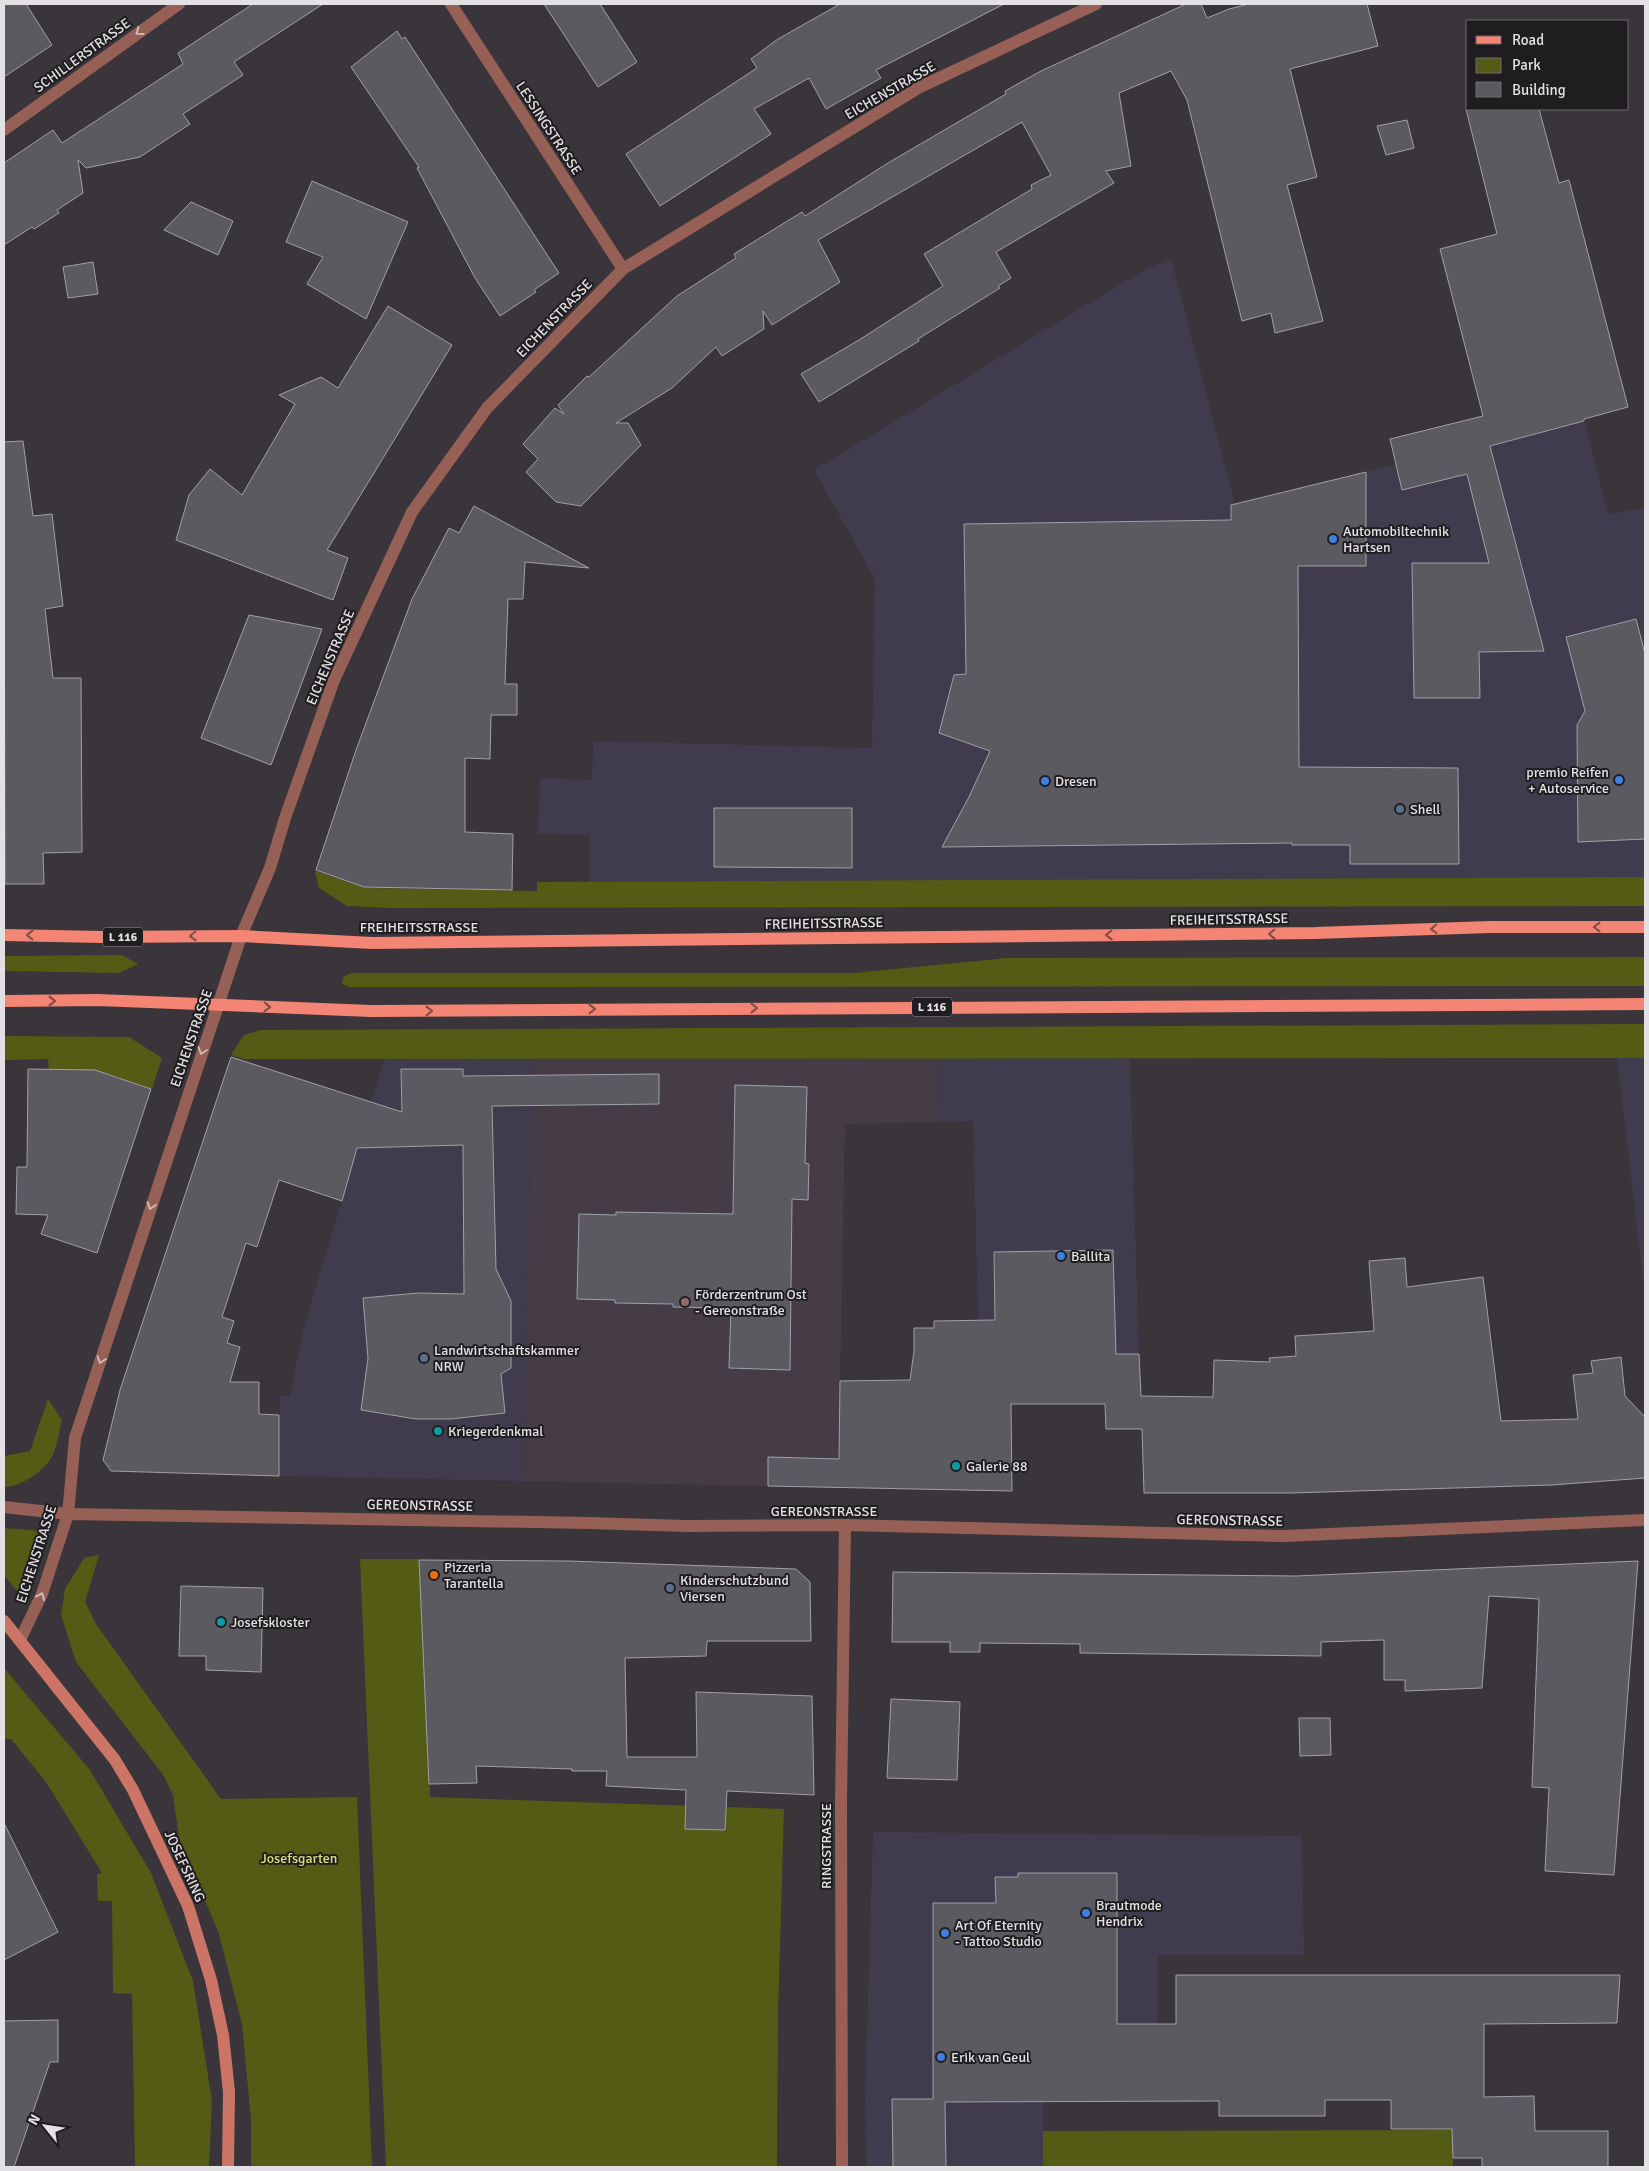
<svg xmlns="http://www.w3.org/2000/svg" width="1649" height="2171" font-family="Signika,sans-serif">
<style>
.commercial{fill:#403b4d}
.built{fill:#453c46}
.green{fill:#545b14}
.building{fill:#5a5a60;stroke:#a0a1a8}
.lines{fill:none;stroke-linecap:round;stroke-linejoin:round}
.minor{stroke:#976056;stroke-width:12}
.secondary{stroke:#cc7567;stroke-width:12}
.primary{stroke:#f48473;stroke-width:12}
.oneway{stroke:#cdbab9}
.oneway2{stroke:#7f4b45}
.shop-dot{fill:#3f7fe0;stroke:#1f1d1f;stroke-width:2}
.service-dot{fill:#5c6f8a;stroke:#1f1d1f;stroke-width:2}
.education-dot{fill:#8d6e63;stroke:#1f1d1f;stroke-width:2}
.culture-dot{fill:#0f9aa8;stroke:#1f1d1f;stroke-width:2}
.food-dot{fill:#e8710a;stroke:#1f1d1f;stroke-width:2}
.labels{text-anchor:middle;stroke-width:4;stroke-linejoin:round;paint-order:stroke}
.shield{fill:#1f1d1f;stroke:#a9a6a9;stroke-width:1}
.shield-label{font-size:12px;font-weight:bold;fill:#e4e1e4}
.street-label{font-size:14px;fill:#e4e1e4;stroke:#1f1d1f}
.poi-label{font-size:14px;fill:#e4e1e4;stroke:#1f1d1f;text-anchor:start}
.park-label{font-size:14px;fill:#d5e477;stroke:#1f1d1f}
</style>
<rect width="100%" height="100%" fill="#39353a"/>
<path class="commercial" d="M1171,258L1235,504L1489,442L1491,446L1585,422L1608,514L1645,508V877L589,882L590,835L538,834L540,778L592,780L593,741L872,748L875,579L814,470L1139,273Z
M1617,1058H1645V1297Z
M384,1059H532L524,1481L279,1476L280,1396H290L303,1330Z
M939,1059H1130L1139,1354L979,1352L973,1121L940,1122Z
M873,1832L1302,1836L1304,1955H1158V2030H1162V2101L1043,2102V2167H867L865,2099Z"/>
<path class="built" d="M532,1059H939L940,1122L845,1124L838,1488L524,1481Z"/>
<path class="green" d="M315,871L367,888L537,891V882L1645,877V906L392,908L347,906L319,888Z
M122,955L138,964L119,973L4,971V956Z
M1645,957V986L349,987L342,984L343,977L351,973H854L1007,958Z
M1645,1024V1058L244,1059L231,1055L244,1035L261,1030Z
M4,1036L129,1037L162,1058L152,1089L96,1070H49L48,1059L4,1060Z
M48,1399L62,1420C59,1431 58,1442 54,1452C48,1469 22,1487 4,1487V1456L30,1451Z
M4,1528L43,1531L45,1539L34,1553L21,1591H17L4,1575Z
M99,1555L85,1602L96,1624L221,1799L357,1797L372,2167H251V2119L242,2024L219,1934L179,1838L173,1795L164,1776L76,1662L61,1615L65,1589L84,1558Z
M360,1559H419L430,1797L784,1809L778,2014L777,2167H386Z
M4,1668L90,1770L151,1873L193,1981L212,2101L209,2167H135L132,1994L113,1993L112,1901H98L97,1874L102,1873L46,1782L11,1739H4Z
M1453,2130V2167H1043V2131Z"/>
<path class="building" d="M4,4H26L52,45L4,77Z
M253,4H323L234,62L243,75L183,114L190,124L140,157L86,168L78,160L83,193L57,210L59,213L34,229L32,227L4,245V163L53,130L62,143L183,64L178,53Z
M544,4H600L637,62L598,87Z
M840,4H1004L876,70L881,78L826,109L809,78L754,109L771,134L660,206L626,154L757,68L751,59L778,39Z
M1186,4H1201L1207,18L1229,9L1249,4H1367L1378,46L1290,69L1317,177L1287,185L1323,321L1275,333L1271,313L1242,321L1187,100L1171,71L1119,93L1131,166L1106,171L1114,183L996,252L1011,278L998,286L1000,288L918,339L919,341L819,402L801,374L859,340L943,286L924,254L1032,189L1031,185L1051,175L1022,122L818,240L840,282L772,325L763,311L764,329L722,356L716,347L672,388L616,423H628L641,445L581,506L556,502L526,472L538,459L523,444L555,408L564,414L558,405L587,376L589,377L677,296L736,258L734,254L802,212L805,216L888,163L1006,94L1005,91L1041,71Z
M397,31L402,39L405,37L559,273L534,290L536,292L500,316L475,278L417,168L419,167L351,67Z
M1466,109H1539L1559,183L1569,180L1628,407L1584,419V421L1490,446L1544,651L1479,652L1480,698H1414L1412,563H1489L1467,474L1402,490L1390,439L1483,416L1440,249L1497,234Z
M1407,120L1414,148L1386,155L1377,126Z
M312,181L408,222L366,319L307,284L323,257L286,242Z
M191,202L233,221L218,255L164,230Z
M93,262L98,294L68,298L63,267Z
M388,306L452,345L327,550L348,558L333,600L176,540L189,495L210,469L242,495L295,404L279,395L321,377L338,388Z
M23,441L33,516L52,514L63,606L45,609L53,678H81L82,852L43,853L44,884H5L4,442Z
M1366,472V566H1298L1299,767L1458,768L1459,864H1350V845H1292V843L942,847L969,797L990,751L939,733L954,675L966,674L964,524L1231,520V505Z
M474,506L589,568L525,562L523,599H508L505,684H517V715H491L490,759L465,758V832L513,834L512,890L364,887L316,870L356,750L412,599L449,528L459,533Z
M249,615L322,629L271,765L201,738Z
M1636,619L1645,654V839L1578,842L1577,725L1585,711L1566,637Z
M714,808H852V868L714,867Z
M231,1057L402,1112L401,1069H463V1076L659,1074V1104L492,1106L496,1269L511,1301V1368L501,1374L505,1413L450,1419H416L361,1410L368,1358L363,1298L418,1293L464,1294L463,1145L357,1148L342,1201L279,1180L257,1247L246,1243L222,1317L234,1321L227,1343L240,1347L230,1382H259V1414L279,1415V1476L111,1471L103,1460L120,1390Z
M28,1069L95,1070L151,1089L97,1253L41,1234L48,1215L16,1214L17,1167H27Z
M735,1085L807,1087L805,1163L809,1164L808,1200L792,1199L790,1370L729,1368L731,1308L673,1307V1304L615,1303V1300L577,1299L579,1214L616,1215V1212L733,1214Z
M1113,1250L1116,1354H1139L1141,1396L1213,1397L1214,1360L1270,1362L1269,1358L1296,1356L1295,1336L1374,1331L1369,1261L1405,1258L1407,1287L1483,1277L1501,1421L1578,1419L1573,1375L1593,1373L1591,1361L1621,1357L1625,1396L1645,1417V1478L1552,1485L1291,1493H1144L1142,1429H1106L1105,1404H1011L1012,1491L768,1486V1457L839,1459L840,1381L910,1380L914,1351V1328H934V1321L995,1320L994,1252Z
M419,1560L569,1561L796,1569L810,1582L811,1641H707L706,1656L625,1658L627,1757H697L696,1692L812,1696L814,1795L727,1791L725,1830L685,1829L686,1790L606,1786L607,1771H572V1769L476,1766L477,1783L429,1784Z
M1638,1561L1614,1875L1545,1871L1549,1788L1532,1787L1539,1599L1489,1596L1482,1688L1405,1691V1680H1384V1640L1321,1642V1656L1080,1653V1644L980,1643V1652H950V1642H892L893,1572L1296,1576Z
M181,1586L263,1588L261,1672L206,1670V1656H179Z
M891,1699L960,1702L957,1780L887,1778Z
M1299,1718H1330L1331,1755L1300,1756Z
M4,1823L58,1932L4,1960Z
M1018,1873H1117V2024H1176V1975H1620L1617,2023L1484,2024V2097L1534,2096L1535,2131H1608V2167H1482V2158H1453L1452,2129H1391V2100H1325V2116H1219V2101L945,2102L946,2167H893L892,2099H933V1903H996L995,1877H1018Z
M58,2020V2062H50L14,2167H4V2021Z"/>
<g class="lines">
<path class="minor" d="M451,4L623,269
M4,130L179,4
M4,1507L68,1514L589,1523L686,1526L845,1525L1284,1536L1645,1520
M20,1640L42,1594L68,1514L75,1438L241,936L270,868L285,818L334,680L412,512L487,408L623,269L920,87L1096,4
M842,2167L841,1802L845,1525"/>
<path class="secondary" d="M4,1621L115,1760L133,1790L188,1906L211,1980L223,2035L229,2092L228,2167"/>
<path class="primary" d="M4,935L101,937L241,936L372,943L1315,933L1490,927H1645
M4,1001L98,1000L371,1011L1645,1004"/>
</g>
<defs><path id="oneway-chevron" d="M-2-3.5L2.5 0L-2 3.5" fill="none" stroke-width="1.6" stroke-linecap="round" stroke-linejoin="round" transform="scale(1.25)"/></defs>
<g class="oneway">
<use href="#oneway-chevron" transform="translate(139 32) rotate(144)"/>
<use href="#oneway-chevron" transform="translate(202 1051) rotate(108)"/>
<use href="#oneway-chevron" transform="translate(151 1206) rotate(108)"/>
<use href="#oneway-chevron" transform="translate(101 1360) rotate(108)"/>
<use href="#oneway-chevron" transform="translate(41 1596) rotate(-67)"/>
</g>
<g class="oneway2">
<use href="#oneway-chevron" transform="translate(1597 927) rotate(-180)"/>
<use href="#oneway-chevron" transform="translate(1434 929) rotate(178)"/>
<use href="#oneway-chevron" transform="translate(1272 934) rotate(179)"/>
<use href="#oneway-chevron" transform="translate(30 935) rotate(-179)"/>
<use href="#oneway-chevron" transform="translate(1109 935) rotate(179)"/>
<use href="#oneway-chevron" transform="translate(193 936) rotate(179)"/>
<use href="#oneway-chevron" transform="translate(52 1001)"/>
<use href="#oneway-chevron" transform="translate(267 1007) rotate(2)"/>
<use href="#oneway-chevron" transform="translate(754 1008)"/>
<use href="#oneway-chevron" transform="translate(592 1009)"/>
<use href="#oneway-chevron" transform="translate(429 1011)"/>
</g>
<g class="shop-dot">
<circle cx="1333" cy="539" r="5"/>
<circle cx="1619" cy="780" r="5"/>
<circle cx="1045" cy="781" r="5"/>
<circle cx="1061" cy="1256" r="5"/>
<circle cx="1086" cy="1913" r="5"/>
<circle cx="945" cy="1933" r="5"/>
<circle cx="941" cy="2057" r="5"/>
</g>
<g class="service-dot">
<circle cx="1400" cy="809" r="5"/>
<circle cx="424" cy="1358" r="5"/>
<circle cx="670" cy="1588" r="5"/>
</g>
<circle class="education-dot" cx="685" cy="1302" r="5"/>
<g class="culture-dot">
<circle cx="438" cy="1431" r="5"/>
<circle cx="956" cy="1466" r="5"/>
<circle cx="221" cy="1622" r="5"/>
</g>
<circle class="food-dot" cx="434" cy="1575" r="5"/>
<g class="labels">
<g class="shield">
<rect x="103" y="927.5" width="40" height="19" rx="4"/>
<rect x="912" y="997.5" width="40" height="19" rx="4"/>
</g>
<g class="shield-label">
<text x="123" y="941">L 116</text>
<text x="932" y="1011">L 116</text>
</g>
<g class="street-label">
<text transform="translate(82 55) rotate(-36)" y="5">SCHILLERSTRASSE</text>
<text transform="translate(890 90) rotate(-30)" y="5">EICHENSTRASSE</text>
<text transform="translate(549 128) rotate(57)" y="5">LESSINGSTRASSE</text>
<text transform="translate(554 318) rotate(-46)" y="5">EICHENSTRASSE</text>
<text transform="translate(330 657) rotate(-67)" y="5">EICHENSTRASSE</text>
<text transform="translate(1229 919) rotate(-1)" y="5">FREIHEITSSTRASSE</text>
<text transform="translate(824 923) rotate(-1)" y="5">FREIHEITSSTRASSE</text>
<text x="419" y="932">FREIHEITSSTRASSE</text>
<text transform="translate(191 1038) rotate(-71)" y="5">EICHENSTRASSE</text>
<text transform="translate(420 1505) rotate(1)" y="5">GEREONSTRASSE</text>
<text x="824" y="1516">GEREONSTRASSE</text>
<text transform="translate(1230 1520) rotate(1)" y="5">GEREONSTRASSE</text>
<text transform="translate(36 1554) rotate(-72)" y="5">EICHENSTRASSE</text>
<text transform="translate(826 1846) rotate(-90)" y="5">RINGSTRASSE</text>
<text transform="translate(185 1866) rotate(65)" y="5">JOSEFSRING</text>
</g>
<g class="poi-label">
<text x="1343" y="536">Automobiltechnik<tspan x="1343" dy="16">Hartsen</tspan></text>
<text x="1609" y="777" text-anchor="end">premio Reifen<tspan x="1609" dy="16">+ Autoservice</tspan></text>
<text x="1055" y="786">Dresen</text>
<text x="1410" y="814">Shell</text>
<text x="1071" y="1261">Ballita</text>
<text x="695" y="1299">Förderzentrum Ost<tspan x="695" dy="16">- Gereonstraße</tspan></text>
<text x="434" y="1355">Landwirtschaftskammer<tspan x="434" dy="16">NRW</tspan></text>
<text x="448" y="1436">Kriegerdenkmal</text>
<text x="966" y="1471">Galerie 88</text>
<text x="444" y="1572">Pizzeria<tspan x="444" dy="16">Tarantella</tspan></text>
<text x="680" y="1585">Kinderschutzbund<tspan x="680" dy="16">Viersen</tspan></text>
<text x="231" y="1627">Josefskloster</text>
<text x="1096" y="1910">Brautmode<tspan x="1096" dy="16">Hendrix</tspan></text>
<text x="955" y="1930">Art Of Eternity<tspan x="955" dy="16">- Tattoo Studio</tspan></text>
<text x="951" y="2062">Erik van Geul</text>
</g>
<g class="park-label">
<text x="299" y="1863">Josefsgarten</text>
</g>
</g>
<rect width="1649" height="2171" fill="none" stroke="#e4e1e4" stroke-width="10"/>
<rect x="1466" y="20" width="162" height="90" fill="#1f1d1f" stroke="#6e6b6e"/>
<rect x="1476" y="36" width="25" height="8" fill="#f48473" stroke="#6e6b6e"/>
<text x="1512" y="45" font-size="15" fill="#e4e1e4">Road</text>
<rect x="1476" y="58" width="25" height="15" fill="#545b14" stroke="#6e6b6e"/>
<text x="1512" y="70" font-size="15" fill="#e4e1e4">Park</text>
<rect x="1476" y="82" width="25" height="15" fill="#5a5a60" stroke="#6e6b6e"/>
<text x="1512" y="95" font-size="15" fill="#e4e1e4">Building</text>
<g transform="translate(45 2126) rotate(300)" stroke="#1f1d1f" stroke-width="4" paint-order="stroke">
<path d="M0-4L9 19L0 12L-9 19Z" fill="#e4e1e4"/>
<text y="-8" font-size="14" font-weight="bold" text-anchor="middle" fill="#e4e1e4">N</text>
</g>
</svg>
